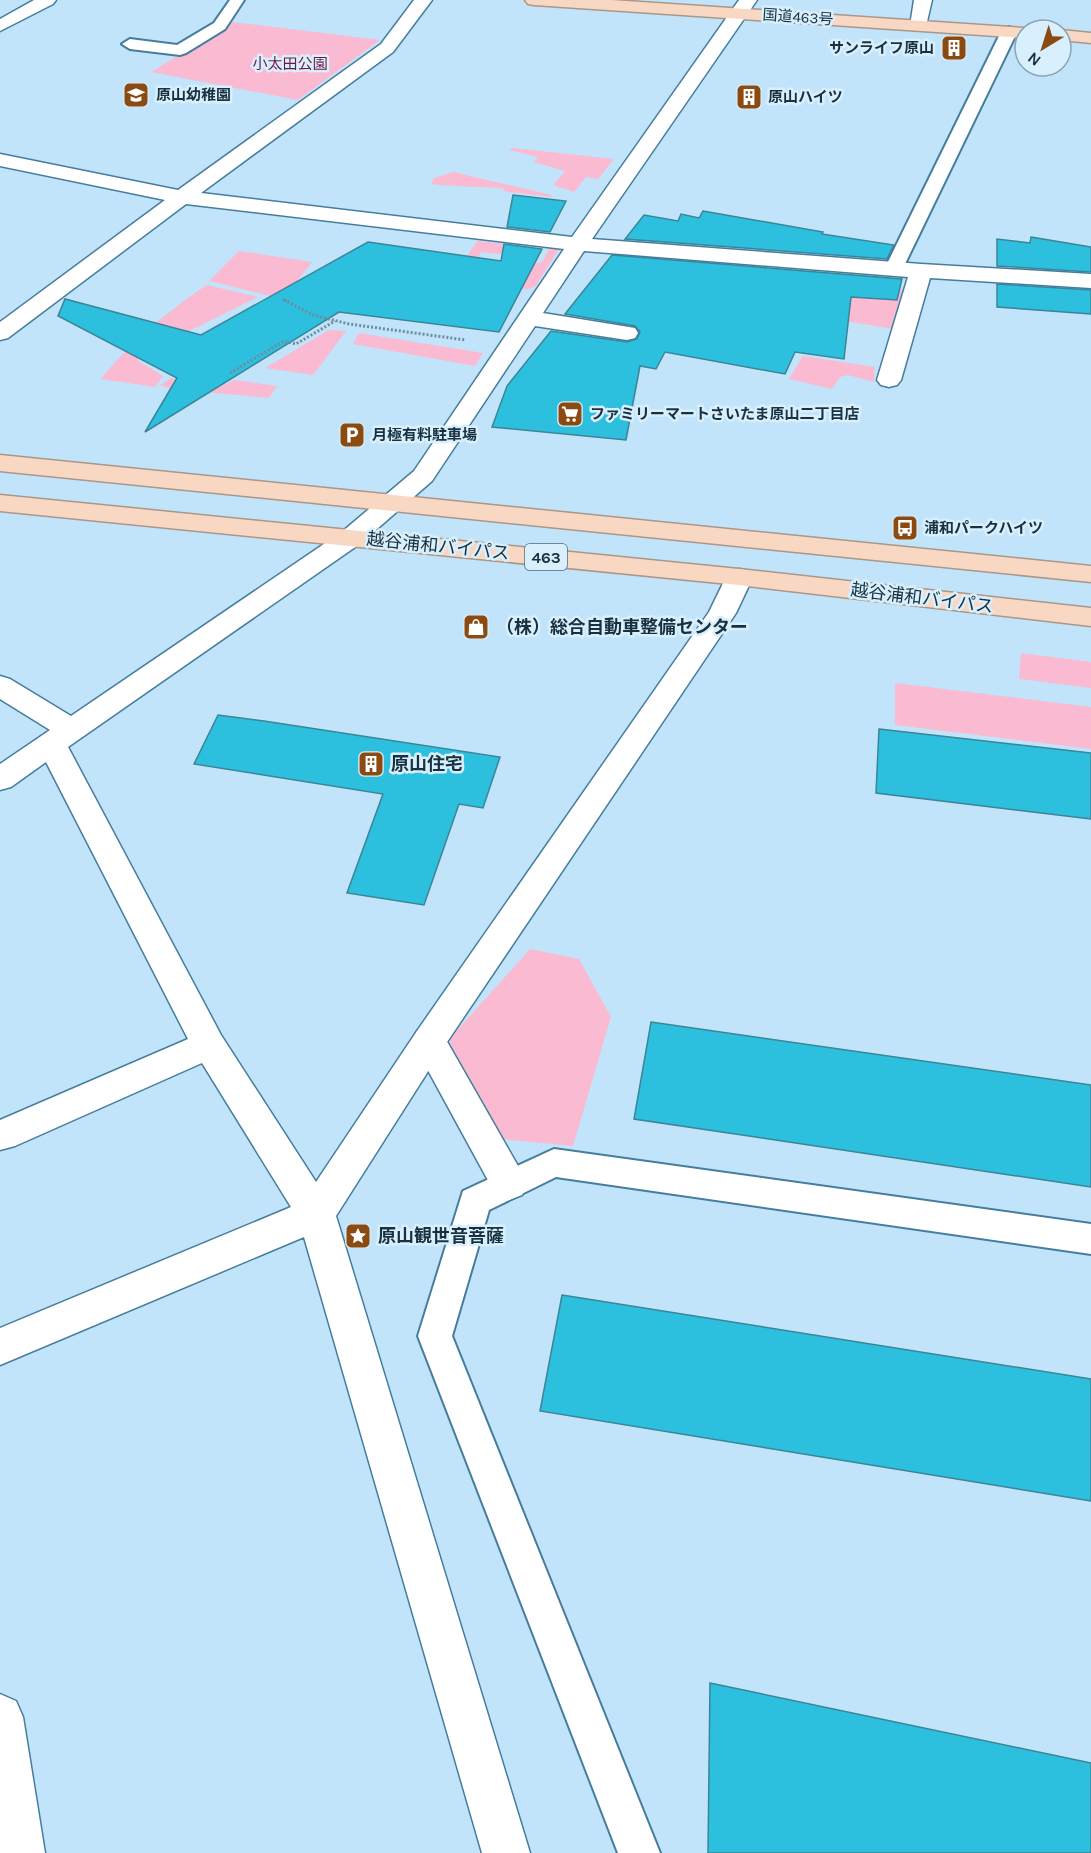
<svg xmlns="http://www.w3.org/2000/svg" width="1091" height="1853" font-family="Karla,'Noto Sans JP',sans-serif">
<style>
.green{fill:#fabad1}
.building{fill:#2dbfde;stroke:#3a8597;stroke-width:1.5}
.lines{fill:none;stroke-linecap:round;stroke-linejoin:round}
.service-casing{stroke:#457d9e;stroke-width:4}
.pedestrian-casing{stroke:#457d9e;stroke-width:3}
.minor-casing{stroke:#457d9e;stroke-width:3}
.trunk-casing{stroke:#a9978a;stroke-width:3}
.path-far1{stroke:#708d9f;stroke-width:2;stroke-dasharray:1.5 1.5;stroke-linecap:butt}
.path{stroke:#708d9f;stroke-width:3;stroke-dasharray:2 2;stroke-linecap:butt}
.service{fill:#fff;fill-rule:evenodd}
.pedestrian{fill:#fff;fill-rule:evenodd}
.minor{fill:#fff;fill-rule:evenodd}
.trunk{fill:#f8d8c2;fill-rule:evenodd}
.labels{text-anchor:middle;stroke-width:5;stroke-linejoin:round;paint-order:stroke}
.far-street-label{font-size:15px;fill:#19313f;stroke:#d8effe}
.far-poi-label{font-size:15px;font-weight:bold;fill:#19313f;stroke:#d8effe;text-anchor:start}
.far-park-label{font-size:15px;fill:#6c1940;stroke:#d8effe}
.shield{fill:#d8effe;stroke:#526a78;stroke-width:1.5}
.shield-label{font-size:16px;font-weight:bold;fill:#19313f}
.street-label{font-size:18px;fill:#19313f;stroke:#d8effe}
.poi-label{font-size:18px;font-weight:bold;fill:#19313f;stroke:#d8effe;text-anchor:start}
</style>
<rect width="100%" height="100%" fill="#c2e4fa"/>
<path class="green" d="M233,22L380,40L298,100L151,72Z
M513,148L614,159L598,179L586,177L574,192L553,185L565,171L534,162L538,157L509,150Z
M453,172L552,195L551,197L503,191L504,189L500,188C476,186 454,187 431,184L434,178Z
M477,241L533,247L526,257L481,252L468,275L455,274Z
M549,249H559L535,287L527,289L451,281H524L535,264L542,262Z
M239,251L312,262L283,299L209,281Z
M848,284L903,290L894,319V329L837,320Z
M207,285L258,297L189,331L137,360L163,376L155,387L101,379C128,344 170,309 207,285Z
M329,330L346,331L313,375L265,368Z
M359,333L483,353L475,366L353,344Z
M803,356L875,367L874,382L848,375L840,377L832,389L789,379Z
M171,378L197,388L208,383L217,388L235,380L277,386L269,398L172,389L160,385Z
M1021,653L1091,662V688L1019,679Z
M895,683L1091,707V749L895,725Z
M530,949L579,959L611,1017L573,1146L501,1139L449,1053L451,1037Z"/>
<path class="building" d="M513,195L566,201L550,232L507,227Z
M703,211L823,232L822,234L894,245L887,259L625,239L644,215L678,221L681,214L699,218Z
M1031,237L1091,247V272L997,266V239L1030,243Z
M368,242L501,261L504,244L542,249L499,332L339,312L145,432L177,378L58,316L65,299L201,335Z
M612,255L902,279L897,300L851,297L844,359L795,352L785,374L665,352L656,369L640,366L626,440L492,427L507,386L551,331L627,342L637,339L640,332L635,326L565,314Z
M997,284L1091,290V314L997,307Z
M218,715L264,721L500,757L483,808L459,804L424,905L347,893L383,794L194,764Z
M879,729L1091,753V819L876,793Z
M651,1022L1091,1085V1187L634,1119Z
M562,1295L1091,1379V1501L540,1411Z
M710,1683L1091,1763V1853H708Z"/>
<g class="lines">
<g class="service-casing">
<path id="service" d="M230,0H244L225,29L186,53L180,55L130,49L122,44L130,39L177,45L214,23Z
M1009,27L1017,32L903,268L901,272H887L885,268L1001,32Z
M554,1149L1091,1224V1254L556,1177L489,1210L452,1336L660,1853H618L418,1336L463,1191Z"/>
</g>
<g class="pedestrian-casing">
<path id="pedestrian" d="M429,1027L441,1031L522,1173L528,1184L522,1195L509,1200L496,1195L412,1041L417,1031Z"/>
</g>
<g class="minor-casing">
<path id="minor" d="M34,0H56L53,4L0,31V19Z
M414,0H432L393,52L201,193L572,237L739,0H757L592,239L921,264L1091,274V288L930,278L901,380L897,385L889,387L881,385L877,380L908,277L584,251L543,313L635,328L638,333L635,338L627,340L535,326L432,481L361,543L68,747L221,1035L316,1182L417,1031L709,612L729,571L739,569L749,571L753,577L736,613L441,1051L336,1216L530,1853H482L304,1237L0,1365V1328L291,1207L202,1063L15,1146L0,1150V1120L188,1039L46,762L11,787L0,790V764L50,730L0,699V676L10,679L71,716L343,531L414,471L564,249L186,204L8,338L0,340V322L165,200L0,166V154L178,190L381,44Z
M914,0H932L925,30H913L910,26Z
M0,1694L16,1701L23,1717L45,1853H0Z"/>
</g>
<g class="trunk-casing">
<path id="trunk" d="M525,0H611L1025,28L1032,30H1025V38L534,5L528,4Z
M1060,30H1061L1091,33V43L1061,40Z
M0,455L1091,566V582L0,471Z
M0,495L739,569L1091,608V626L739,585L0,511Z"/>
</g>
<path class="path-far1" d="M283,299L287,301"/>
<path class="path" d="M284,300L313,315L349,324L466,340
M230,373L284,341L296,344L335,321"/>
<use href="#service" class="service"/>
<use href="#pedestrian" class="pedestrian"/>
<use href="#minor" class="minor"/>
<use href="#trunk" class="trunk"/>
</g>
<defs>
<g id="building-square" transform="scale(1.35)"><rect x="-9" y="-9" width="18" height="18" rx="4" fill="#8a4a12" stroke="#d8effe"/><path d="M-4-6H4V6H1V3H-1V6H-4ZM-2.5-4.3h1.7v1.8h-1.7ZM.8-4.3h1.7v1.8H.8ZM-2.5-1h1.7V.8h-1.7ZM.8-1h1.7V.8H.8Z" fill="#fff"/></g>
<g id="school-square" transform="scale(1.35)"><rect x="-9" y="-9" width="18" height="18" rx="4" fill="#8a4a12" stroke="#d8effe"/><path d="M0-5L7-2L0 1L-7-2ZM-4 1L0 2.5L4 1V4Q0 6-4 4Z" fill="#fff"/></g>
<g id="supermarket-square" transform="scale(1.35)"><rect x="-9" y="-9" width="18" height="18" rx="4" fill="#8a4a12" stroke="#d8effe"/><path d="M-6-5.5h2.5l.6 2H6L4.5 2H-2.5L-4.4-4H-6ZM-1.5 3.2a1.3 1.3 0 1 0 .1 0ZM3 3.2a1.3 1.3 0 1 0 .1 0Z" fill="#fff"/></g>
<g id="parking-square" transform="scale(1.35)"><rect x="-9" y="-9" width="18" height="18" rx="4" fill="#8a4a12" stroke="#d8effe"/><path d="M-3.5-5.5H1a3.5 3.5 0 0 1 0 7H-1V5.5H-3.5ZM-1-3.4V-.6H.8a1.4 1.4 0 0 0 0-2.8Z" fill="#fff"/></g>
<g id="bus-square" transform="scale(1.35)"><rect x="-9" y="-9" width="18" height="18" rx="4" fill="#8a4a12" stroke="#d8effe"/><path d="M-5-6H5V4H4V6H2V4H-2V6H-4V4H-5ZM-3.5-4V0h7V-4ZM-3.5 1.2v1.5H-2V1.2ZM2 1.2v1.5H3.5V1.2Z" fill="#fff"/></g>
<g id="shop-square" transform="scale(1.35)"><rect x="-9" y="-9" width="18" height="18" rx="4" fill="#8a4a12" stroke="#d8effe"/><path d="M-5-2.5h2.3a2.7 3.5 0 0 1 5.4 0H5L5.5 6h-11ZM-1.5-2.5h3a1.5 2.3 0 0 0-3 0Z" fill="#fff"/></g>
<g id="sight-square" transform="scale(1.35)"><rect x="-9" y="-9" width="18" height="18" rx="4" fill="#8a4a12" stroke="#d8effe"/><path d="M0-6L1.8-2.2L6-1.7L2.9 1.2L3.7 5.4L0 3.3L-3.7 5.4L-2.9 1.2L-6-1.7L-1.8-2.2Z" fill="#fff"/></g>
</defs>
<g fill-rule="evenodd">
<use href="#building-square" x="954" y="48"/>
<use href="#school-square" x="136" y="95"/>
<use href="#building-square" x="749" y="97"/>
<use href="#supermarket-square" x="570" y="414"/>
<use href="#parking-square" x="352" y="435"/>
<use href="#bus-square" x="905" y="528"/>
<use href="#shop-square" x="476" y="627"/>
<use href="#building-square" x="371" y="764"/>
<use href="#sight-square" x="358" y="1236"/>
</g>
<g class="labels">
<g class="far-street-label">
<text transform="translate(798 17) rotate(4)" y="5">国道463号</text>
</g>
<g class="far-poi-label">
<text x="934" y="53" text-anchor="end">サンライフ原山</text>
<text x="156" y="100">原山幼稚園</text>
<text x="768" y="102">原山ハイツ</text>
<text x="590" y="419">ファミリーマートさいたま原山二丁目店</text>
<text x="372" y="440">月極有料駐車場</text>
<text x="924" y="533">浦和パークハイツ</text>
</g>
<g class="far-park-label">
<text x="290" y="69">小太田公園</text>
</g>
<rect class="shield" x="525" y="544" width="42" height="26" rx="4.5"/>
<g class="shield-label">
<text x="546" y="563">463</text>
</g>
<g class="street-label">
<text transform="translate(438 546) rotate(6)" y="6">越谷浦和バイパス</text>
<text transform="translate(922 598) rotate(7)" y="6">越谷浦和バイパス</text>
</g>
<g class="poi-label">
<text x="496" y="633">（株）総合自動車整備センター</text>
<text x="391" y="770">原山住宅</text>
<text x="378" y="1242">原山観世音菩薩</text>
</g>
</g>
<g transform="translate(1043 48) rotate(218)"><circle r="28" fill="#d8effe" stroke="#8ca3b2" stroke-width="1.5"/>
<path d="M0-4.5L10 22L0 15L-10 22Z" fill="#8a4a12"/>
<text y="-9" font-size="16" font-weight="bold" text-anchor="middle" fill="#19313f">N</text>
</g>
</svg>
